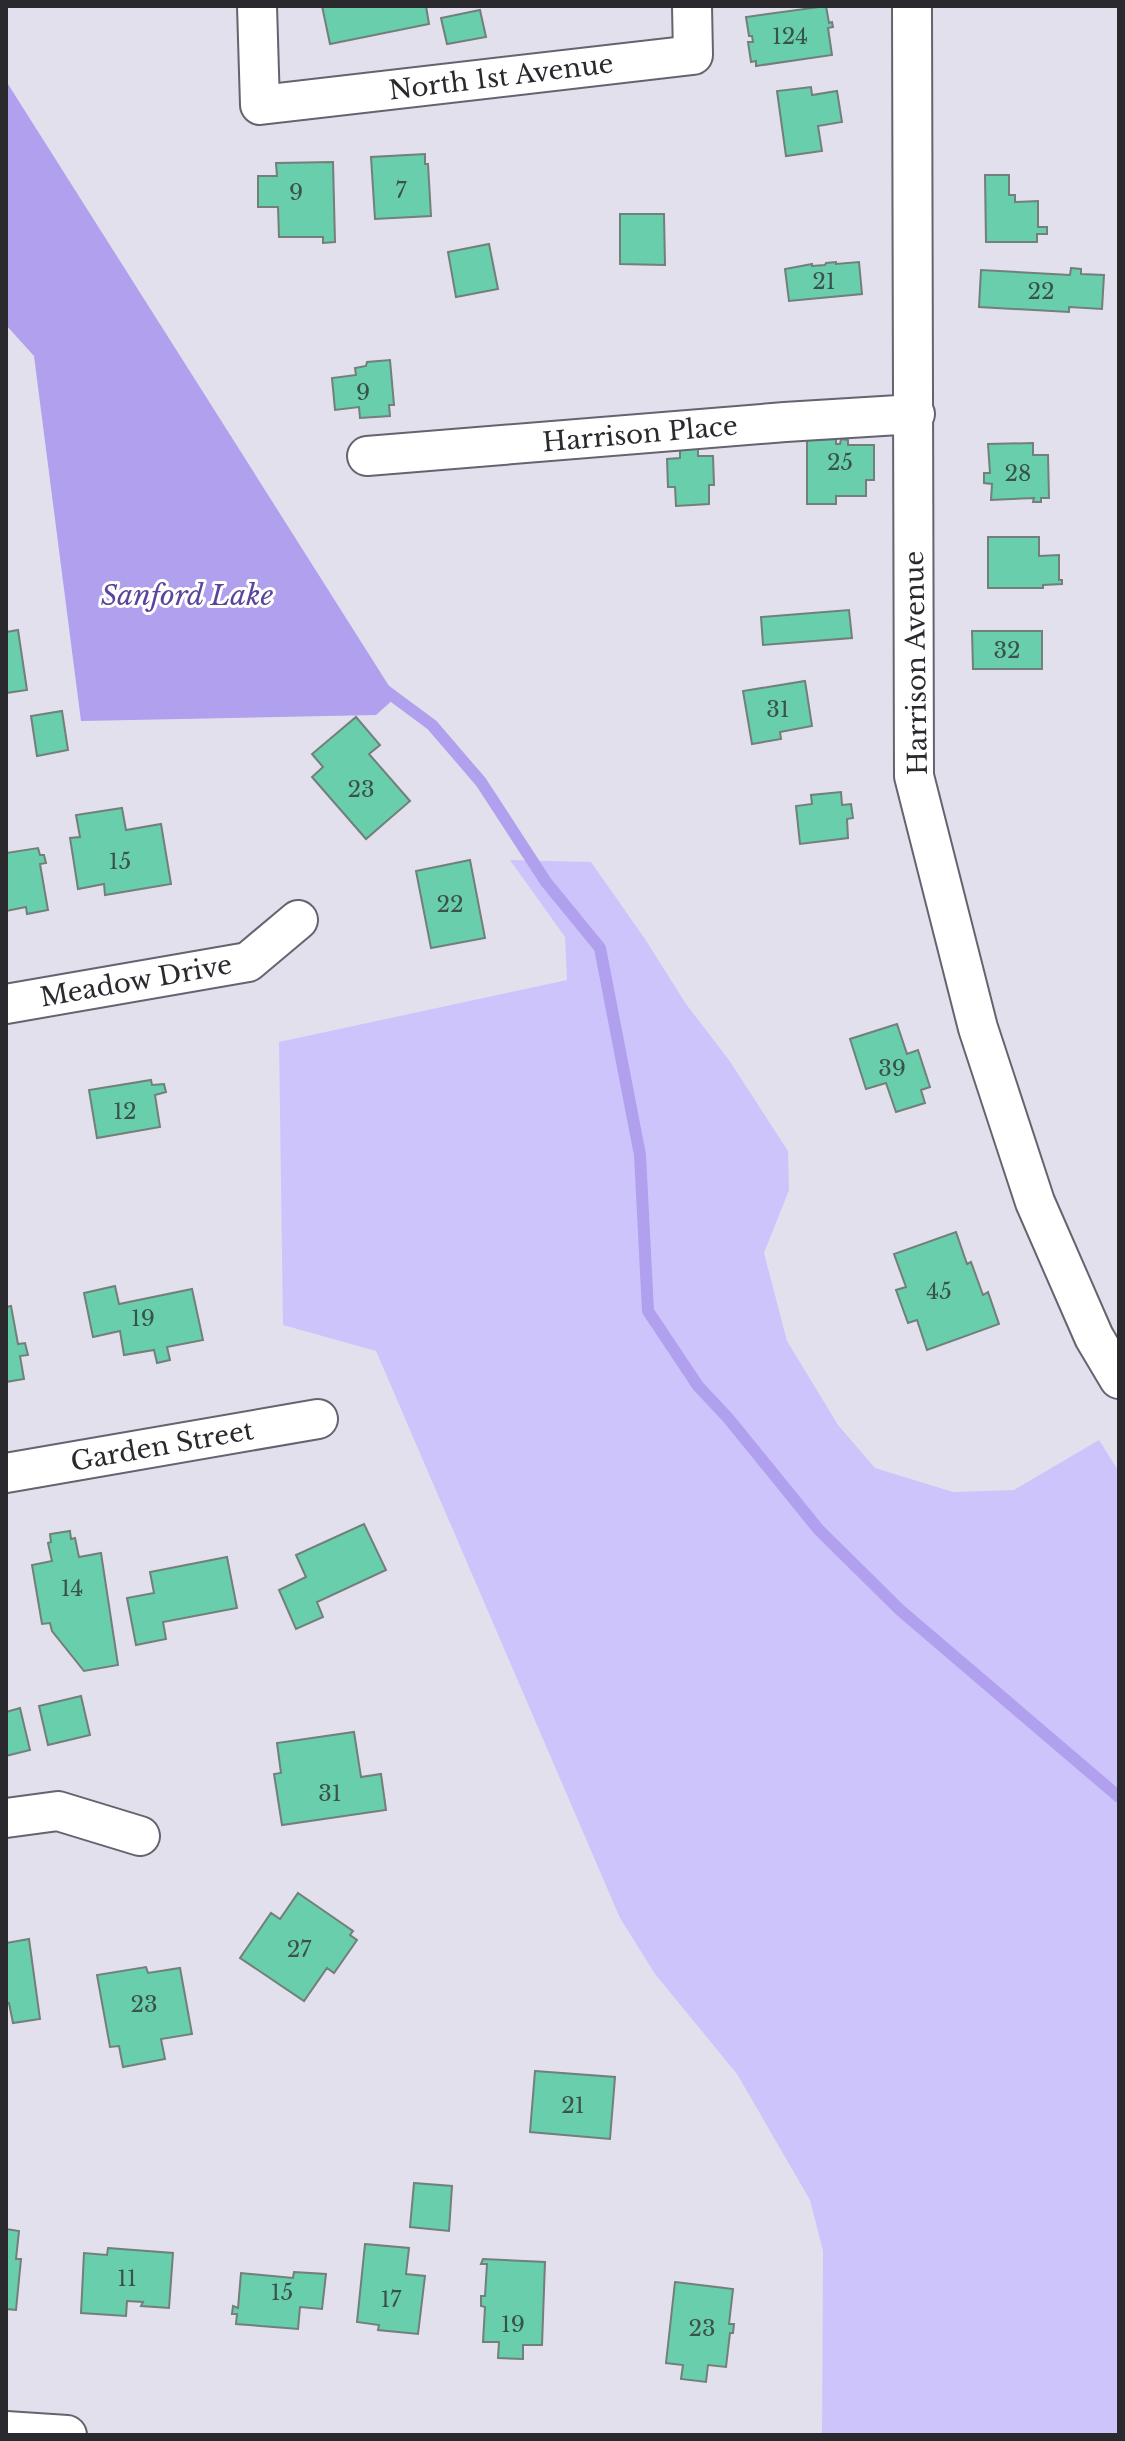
<svg xmlns="http://www.w3.org/2000/svg" width="1125" height="2441" font-family="'Libre Baskerville',serif">
<style>
.green{fill:#cec4fc}
.water{fill:#b0a0ed}
.lines{fill:none;stroke-linecap:round;stroke-linejoin:round}
.stream{stroke:#b0a0ed;stroke-width:12}
.building{fill:#68ceab;stroke:#727f7a;stroke-width:2}
.minor-casing{stroke:#65636e;stroke-width:42}
.minor{stroke:#fff;stroke-width:38}
.labels{text-anchor:middle;stroke-width:6;stroke-linejoin:round;paint-order:stroke}
.number-label{font-size:22px;fill:#3a524d}
.street-label{font-size:26px;fill:#2a292e;stroke:#fff}
.water-label{font-size:28px;font-style:italic;fill:#5c439c;stroke:#fff}
</style>
<rect width="100%" height="100%" fill="#e2e0ed"/>
<path class="green" d="M510,860L591,862L645,939L686,1004L729,1060L788,1151L789,1190L764,1253L787,1341L838,1425L875,1468L953,1492L1014,1490L1099,1440L1119,1472V2435H822L823,2251L810,2200L737,2074L655,1974L620,1918L376,1351L283,1325L279,1042L567,980L565,937Z"/>
<path class="water" d="M6,81L396,697L376,715L81,721L34,356L6,325Z"/>
<g class="lines">
<path class="stream" d="M382,688L432,725L481,782L546,882L600,948L640,1155L648,1311L698,1386L728,1418L819,1530L900,1610L1119,1797"/>
</g>
<path class="building" d="M322,6H426L429,24L330,44Z
M826,6L829,23L832,22L833,27L828,28L832,55L756,66V61L751,62L748,42H753L752,36H749L746,17Z
M480,10L486,37L447,44L441,18Z
M811,87L812,95L837,91L842,122L818,126L822,151L786,156L777,91Z
M425,154V164H428L431,216L375,219L371,157Z
M333,162L335,242L323,243V237H279L278,207H258V176H277L276,163Z
M985,175H1009V195H1015V202L1038,201V227H1047V234H1037V242H986Z
M620,214H664L665,265L620,264Z
M489,244L498,289L456,297L448,252Z
M836,262V264L859,262L862,294L789,301L785,269L812,264V266L825,265L826,263Z
M1071,268L1081,269V274L1104,275L1102,309L1069,307V312L979,307L981,270L1070,275Z
M390,360L394,405H389L390,416L360,418L359,407L335,410L332,378L356,375L355,368L366,366L367,362Z
M836,439V444H840L841,439L848,440V445H874V480H866V496H836V504H807V440Z
M1033,443V455H1048L1049,498H1041V502H1033L1034,498L991,500L992,484L984,483V473H990L988,444Z
M680,448H698V456H713L714,485H709V504L676,506L675,487H668L667,459L680,458Z
M988,537H1039V556L1059,555V580H1062V584L1043,585V588H988Z
M849,610L852,638L763,645L761,617Z
M18,630L27,690L6,693V632Z
M972,631H1042V669H973Z
M805,681L812,726L780,732L781,739L752,744L743,691Z
M62,711L68,750L37,756L31,716Z
M356,717L380,745L369,754L410,801L366,839L312,777L323,767L312,754Z
M841,792L842,805L851,804L853,818L847,819L848,838L800,844L796,806L812,804L811,795Z
M122,808L126,830L161,824L171,884L105,895L104,884L78,889L70,838L80,837L76,815Z
M38,848L40,855H44L46,863L40,864L48,910L27,914L26,907L6,911V853Z
M470,860L485,938L431,948L416,871Z
M897,1024L907,1054L918,1050L930,1087L921,1090L925,1103L896,1112L886,1083L866,1089L850,1039Z
M151,1080L152,1085L164,1084L166,1092L155,1095L160,1127L97,1138L89,1090Z
M956,1232L967,1264L971,1262L983,1295L988,1292L999,1324L927,1350L917,1320L908,1323L896,1290L906,1287L894,1254Z
M115,1286L119,1304L192,1289L203,1340L167,1347L170,1360L157,1363L154,1350L124,1355L120,1331L93,1337L84,1293Z
M11,1306L18,1344L25,1343L28,1355L20,1356L24,1379L6,1382V1307Z
M364,1524L386,1570L317,1602L323,1617L296,1629L279,1590L306,1577L296,1555Z
M70,1531L71,1539L75,1538L79,1557L101,1553L118,1665L84,1671L52,1631L50,1623L42,1624L32,1565L52,1561L48,1543L51,1542L50,1534Z
M227,1557L237,1608L163,1622L166,1639L136,1645L127,1598L154,1593L150,1572Z
M81,1696L90,1735L48,1745L39,1706Z
M20,1708L30,1750L6,1756V1712Z
M354,1732L361,1777L381,1774L386,1810L282,1825L274,1774L281,1773L277,1743Z
M298,1893L353,1931L350,1935L357,1940L334,1973L327,1968L304,2001L240,1958L271,1913L280,1919Z
M29,1939L40,2019L13,2023L9,2003L6,2004V1943Z
M146,1967L148,1973L180,1968L192,2034L161,2039L165,2059L123,2067L119,2046L110,2047L97,1975Z
M535,2071L615,2077L610,2139L530,2132Z
M414,2183L452,2186L449,2231L410,2227Z
M6,2229L19,2231L16,2259H21L16,2310L6,2309Z
M365,2244L409,2248L406,2274L425,2276L418,2334L378,2330L379,2325L357,2322Z
M108,2248L173,2253L169,2308L141,2306L143,2302L127,2301L126,2316L81,2313L84,2253L107,2255Z
M483,2259L545,2262L542,2345H523V2359L498,2358L499,2342H483L485,2307L481,2306V2296H485L487,2264H481Z
M294,2272L326,2274L322,2309L300,2307L298,2329L236,2324L237,2314H232L233,2306L238,2308L241,2273L293,2278Z
M675,2282L733,2289L729,2324H734L733,2333H730L726,2367L708,2365L706,2382L681,2379L683,2365L666,2363Z"/>
<g class="lines">
<g class="minor-casing">
<path id="minor" d="M257,6L260,105L693,55L692,6
M912,6L914,776L978,1028L1035,1202L1094,1337L1119,1379
M367,456L785,422L915,414
M6,1004L248,962L298,920
M6,1473L318,1419
M6,1818L58,1811L140,1836
M6,2431L67,2435"/>
</g>
<use href="#minor" class="minor"/>
</g>
<g class="labels">
<g class="number-label">
<text x="790" y="44">124</text>
<text x="401" y="198">7</text>
<text x="296" y="200">9</text>
<text x="824" y="289">21</text>
<text x="1041" y="299">22</text>
<text x="363" y="400">9</text>
<text x="840" y="470">25</text>
<text x="1018" y="481">28</text>
<text x="1007" y="658">32</text>
<text x="778" y="717">31</text>
<text x="361" y="797">23</text>
<text x="120" y="869">15</text>
<text x="450" y="912">22</text>
<text x="892" y="1076">39</text>
<text x="125" y="1119">12</text>
<text x="939" y="1299">45</text>
<text x="143" y="1326">19</text>
<text x="72" y="1596">14</text>
<text x="330" y="1801">31</text>
<text x="299" y="1957">27</text>
<text x="144" y="2012">23</text>
<text x="573" y="2113">21</text>
<text x="127" y="2286">11</text>
<text x="282" y="2300">15</text>
<text x="391" y="2307">17</text>
<text x="513" y="2332">19</text>
<text x="702" y="2336">23</text>
</g>
<g class="street-label">
<text transform="translate(501 77) rotate(-7)" y="9">North 1st Avenue</text>
<text transform="translate(640 434) rotate(-5)" y="9">Harrison Place</text>
<text transform="translate(916 663) rotate(-91)" y="9">Harrison Avenue</text>
<text transform="translate(136 981) rotate(-10)" y="9">Meadow Drive</text>
<text transform="translate(162 1446) rotate(-10)" y="9">Garden Street</text>
</g>
<g class="water-label">
<text x="187" y="605">Sanford Lake</text>
</g>
</g>
<rect width="1125" height="2441" fill="none" stroke="#2a292e" stroke-width="16"/>
</svg>
